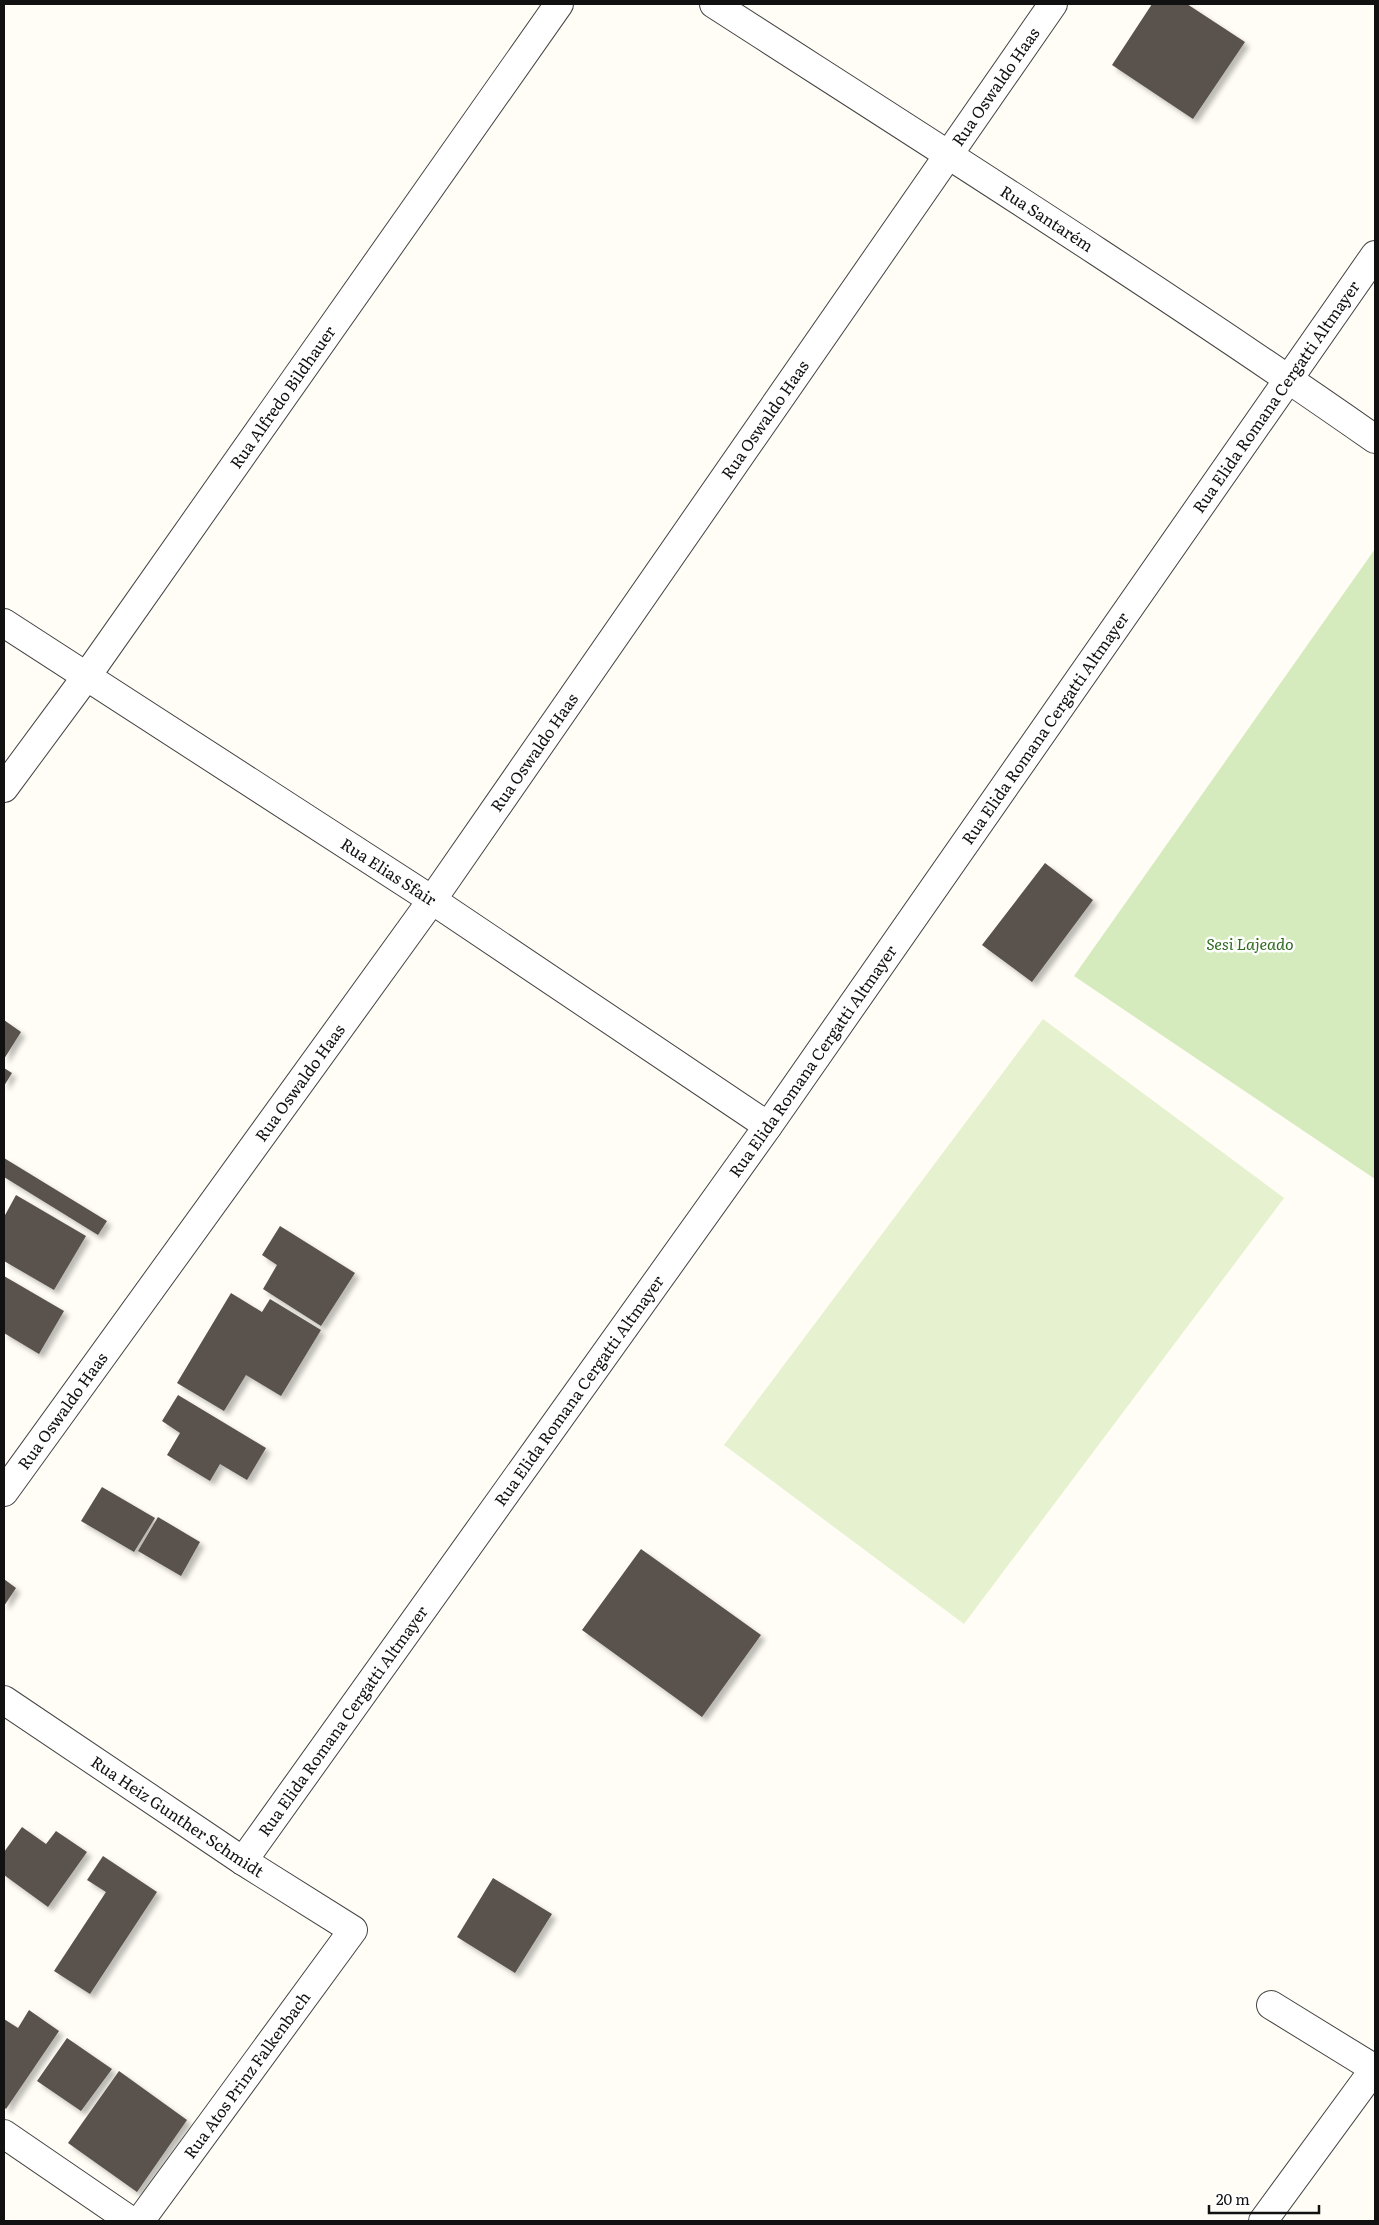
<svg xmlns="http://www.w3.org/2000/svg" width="1379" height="2225" font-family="Literata,serif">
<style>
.green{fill:#d5ebbd}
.pitch{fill:#e6f2cf}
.building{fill:#5a524d;filter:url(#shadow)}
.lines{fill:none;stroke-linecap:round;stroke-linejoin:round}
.street-casing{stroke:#444;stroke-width:30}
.street{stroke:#fff;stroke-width:28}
.labels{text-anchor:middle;stroke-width:5;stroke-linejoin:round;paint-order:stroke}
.street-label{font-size:16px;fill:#111;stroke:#fff}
.park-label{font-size:16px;font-style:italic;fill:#2f6b1f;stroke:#fff}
</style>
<defs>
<filter id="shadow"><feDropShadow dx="4.5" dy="4.5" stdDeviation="2.5" flood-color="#0004"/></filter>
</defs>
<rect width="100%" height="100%" fill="#fffdf5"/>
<path class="green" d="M1375,549V1179L1074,976Z"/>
<path class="pitch" d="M1043,1019L1284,1198L964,1624L724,1445Z"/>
<path class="building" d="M1152,4H1187L1245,42L1193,119L1112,65Z
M1045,863L1093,900L1032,982L982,945Z
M4,1020L21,1032L4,1059Z
M4,1068L12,1073L4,1086Z
M4,1158L107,1221L98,1235L4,1177Z
M16,1195L86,1236L54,1290L4,1261V1217Z
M280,1226L355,1273L321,1326L263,1289L277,1265L262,1255Z
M4,1276L64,1311L39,1354L4,1333Z
M231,1293L262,1312L270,1299L321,1330L281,1396L246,1375L224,1411L177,1383Z
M178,1395L266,1448L247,1480L220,1464L210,1481L167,1455L180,1433L162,1421Z
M102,1487L155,1518L134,1552L81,1521Z
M158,1517L200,1542L181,1576L138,1551Z
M641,1549L761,1635L702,1717L582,1630Z
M4,1579L16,1588L4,1606Z
M22,1827L46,1844L56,1831L87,1852L48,1907L4,1875V1852Z
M103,1856L157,1892L90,1994L54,1971L106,1892L87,1880Z
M493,1878L552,1914L515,1973L457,1937Z
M29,2010L59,2031L6,2109L4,2107V2019L18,2028Z
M67,2038L112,2069L81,2111L37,2081Z
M119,2071L187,2120L137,2192L68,2143Z"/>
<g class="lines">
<g class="street-casing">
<g id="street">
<path id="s1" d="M714,4C936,147 1159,288 1375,439"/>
<path id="s2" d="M4,623L432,900L768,1126"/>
<path id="s3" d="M4,788L86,677L559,4"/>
<path id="s4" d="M4,1492L432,900L1053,4"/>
<path id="s5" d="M4,1700L243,1861L353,1930L140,2221"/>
<path id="s6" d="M243,1861L768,1126L1375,255"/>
<path d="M1271,2005L1375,2069"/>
<path d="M4,2134L131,2221"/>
<path d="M1263,2221L1375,2068"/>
</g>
</g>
<use href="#street" class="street"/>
</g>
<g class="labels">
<g class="street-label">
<text dy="6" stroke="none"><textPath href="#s4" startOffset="1720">Rua Oswaldo Haas</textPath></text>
<text dy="6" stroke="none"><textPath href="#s1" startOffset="396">Rua Santarém</textPath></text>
<text dy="6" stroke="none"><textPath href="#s3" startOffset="480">Rua Alfredo Bildhauer</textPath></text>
<text dy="6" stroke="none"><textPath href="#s6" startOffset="1792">Rua Elida Romana Cergatti Altmayer</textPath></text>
<text dy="6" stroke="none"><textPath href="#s4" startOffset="1315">Rua Oswaldo Haas</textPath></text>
<text dy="6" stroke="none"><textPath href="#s6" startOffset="1388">Rua Elida Romana Cergatti Altmayer</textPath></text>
<text dy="6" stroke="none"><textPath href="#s4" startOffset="910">Rua Oswaldo Haas</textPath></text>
<text dy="6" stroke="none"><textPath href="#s2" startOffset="458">Rua Elias Sfair</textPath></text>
<text dy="6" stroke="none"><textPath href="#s6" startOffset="982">Rua Elida Romana Cergatti Altmayer</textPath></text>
<text dy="6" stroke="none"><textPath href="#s4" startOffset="505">Rua Oswaldo Haas</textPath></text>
<text dy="6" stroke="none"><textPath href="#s6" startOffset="578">Rua Elida Romana Cergatti Altmayer</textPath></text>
<text dy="6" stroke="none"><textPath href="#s4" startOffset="100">Rua Oswaldo Haas</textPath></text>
<text dy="6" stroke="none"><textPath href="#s6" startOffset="172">Rua Elida Romana Cergatti Altmayer</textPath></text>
<text dy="6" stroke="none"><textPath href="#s5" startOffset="209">Rua Heiz Gunther Schmidt</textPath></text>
<text transform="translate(247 2075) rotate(-54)" y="6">Rua Atos Prinz Falkenbach</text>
</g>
<g class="park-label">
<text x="1250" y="950">Sesi Lajeado</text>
</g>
</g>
<rect width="1379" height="2225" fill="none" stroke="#111111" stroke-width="10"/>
<path d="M1209 2205v8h110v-8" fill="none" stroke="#111111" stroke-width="2.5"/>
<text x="1216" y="2205" font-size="15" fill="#111111" stroke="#ffffff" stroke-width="4" paint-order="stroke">20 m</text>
</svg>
